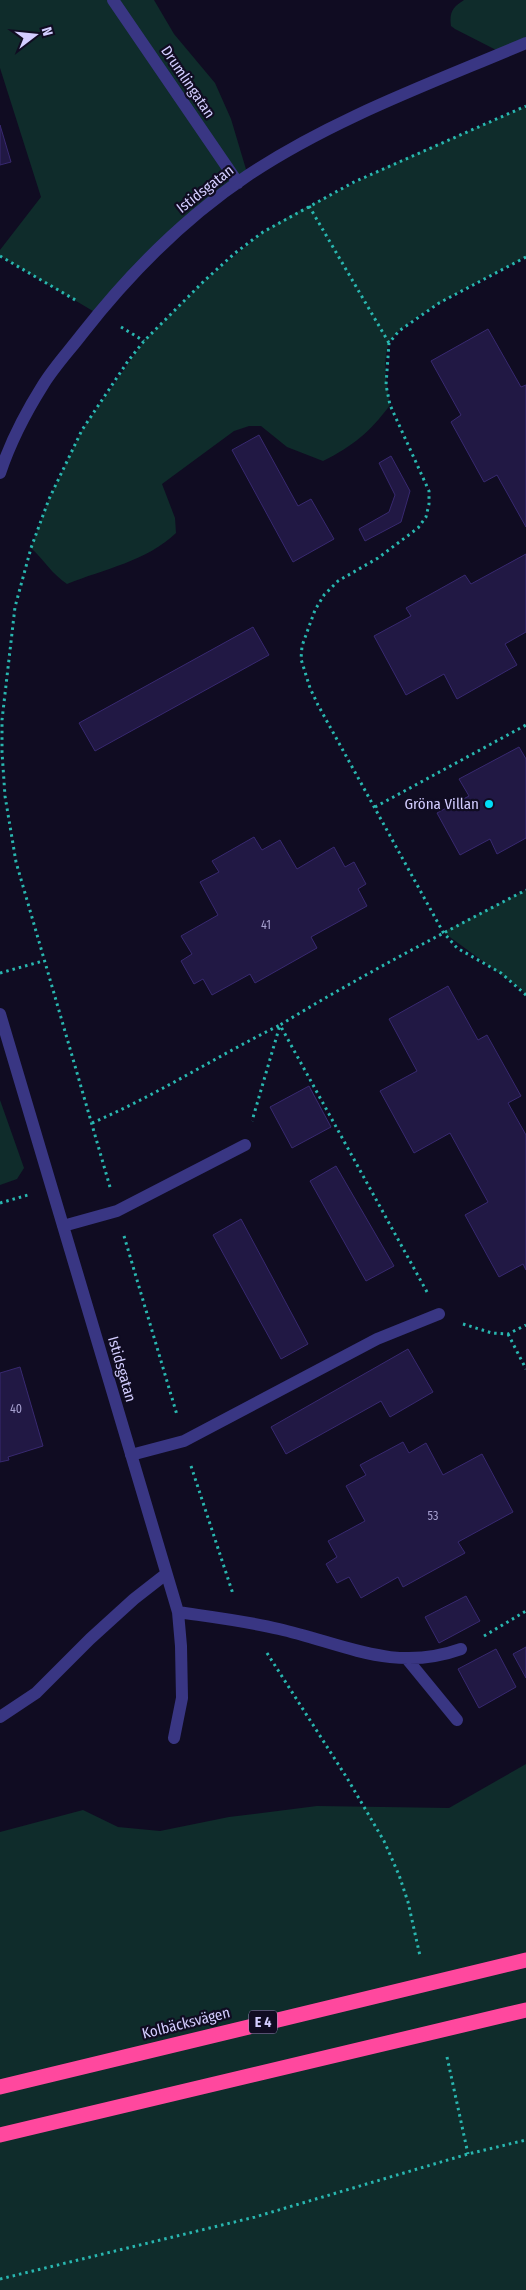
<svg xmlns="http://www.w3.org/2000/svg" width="526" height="2290" font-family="'Fira Sans Condensed',sans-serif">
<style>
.green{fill:#0f2c2b}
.building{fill:#211844;stroke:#382970}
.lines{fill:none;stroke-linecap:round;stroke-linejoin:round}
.path{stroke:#29b7b0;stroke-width:3;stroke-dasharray:2.5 4;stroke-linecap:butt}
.minor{stroke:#393683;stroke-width:12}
.highway{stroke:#ff489e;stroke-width:15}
.poi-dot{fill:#00ddf8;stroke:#100c22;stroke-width:2}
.labels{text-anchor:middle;stroke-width:4.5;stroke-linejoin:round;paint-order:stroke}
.number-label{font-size:12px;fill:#a6a0d0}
.shield{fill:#100c22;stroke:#9893bd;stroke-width:1}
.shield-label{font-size:14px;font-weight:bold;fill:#d3cdff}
.street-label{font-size:15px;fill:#d3cdff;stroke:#100c22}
.poi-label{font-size:15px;fill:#d3cdff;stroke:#100c22;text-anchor:end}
</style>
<rect width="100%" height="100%" fill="#100c22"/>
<path class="green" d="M0,0H154L174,34L215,83L231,119L248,176L203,208L98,314L0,256V250L41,197L0,68Z
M464,0H526V43L502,53L455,29L451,26C449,12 453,7 464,0Z
M526,106V257C499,271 401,318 389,343C382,360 387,387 390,405C370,432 353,446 323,461L287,447L261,426H249L234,431L162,484L175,518L176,533C147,561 104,569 67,584C52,574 44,560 31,548L49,499L82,430L144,341L204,281L263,232L291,215L388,166Z
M526,890V996L522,990L443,932Z
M0,1100L24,1168L17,1179L0,1185Z
M526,1764V2290H0V1832L83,1810L118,1827L160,1831L229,1817L317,1806L449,1808Z"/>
<path class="building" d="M0,125L11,162L0,165Z
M488,329L521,387L526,385V527L497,475L484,482L451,422L461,415L431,361Z
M259,435L298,506L311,499L334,539L293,562L232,450Z
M391,456L410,491L401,522L365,541L359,529L389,512L395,495L379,463Z
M526,554V632L505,644L517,665L457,699L444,674L406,695L374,636L411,616L406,608L465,575L471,584Z
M253,627L269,655L95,751L79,723Z
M519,747L526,759V838L497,854L490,839L460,855L437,813L469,796L459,779Z
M254,837L262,850L280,840L297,869L334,847L345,867L354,862L366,884L358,889L367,906L311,937L317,948L255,983L250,974L212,995L203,979L194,984L181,961L192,954L181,936L218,915L200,882L219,872L212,861Z
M448,986L478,1040L487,1035L521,1096L508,1103L526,1135V1270L523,1264L499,1277L465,1215L488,1202L450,1133L414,1153L380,1091L417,1071L389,1019Z
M309,1086L331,1127L292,1148L270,1107Z
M336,1166L394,1266L366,1281L310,1181Z
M241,1219L308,1344L281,1359L213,1235Z
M408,1349L433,1392L390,1417L381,1401L286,1454L271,1427Z
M20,1367L43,1446L8,1457L9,1460L0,1462V1373Z
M403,1442L409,1453L426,1443L443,1475L482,1454L513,1512L458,1542L465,1553L403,1587L398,1577L361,1598L349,1577L337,1583L326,1564L337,1557L328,1541L365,1521L346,1486L366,1475L360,1465Z
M466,1596L480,1621L439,1643L425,1617Z
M526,1647V1678L513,1654Z
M496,1649L516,1687L479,1708L458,1669Z"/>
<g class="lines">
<path class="path" d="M309,206L389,343
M0,256L77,301
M526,257L439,303L399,331L389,343L386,385L390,405L429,491V504L426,517L418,528L378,558L338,581L324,595L315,610L302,646L301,659L310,688L318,705L443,932L457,948L501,973L526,995
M121,327L144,341
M375,807L526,725
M0,973L43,961
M92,1123C157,1095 217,1056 280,1025L252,1121
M110,1187L16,862L5,796L2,752V720L15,607L31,548L49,499L82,430L128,361L144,341L204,281L235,253L263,232L354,182L526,106
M0,1203L28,1195
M124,1236L177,1415
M427,1292L280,1025C360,976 443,933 526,890
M463,1324L492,1333L508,1334L526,1325
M508,1334L526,1369
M191,1466L233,1594
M484,1636L526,1611
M267,1653L347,1778L384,1841L399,1875L408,1902L420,1956
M447,2057L468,2154
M0,2279L255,2217L468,2154L526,2140"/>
<path class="minor" d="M113,0L238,183
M0,473C10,443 26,412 43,385C54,367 69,351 82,334C129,274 183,219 247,176C332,119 432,83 526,43
M0,1014L178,1612L181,1646L182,1698L174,1738
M63,1226L117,1211L245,1145
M131,1455L184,1441L377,1339L439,1314
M178,1612C212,1617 246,1621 279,1629C344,1644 394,1673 461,1649
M407,1659L457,1720
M0,1717L36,1693L90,1639L134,1599L166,1574"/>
<path class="highway" d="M0,2087L526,1960
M0,2135L526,2010"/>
</g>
<circle class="poi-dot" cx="489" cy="804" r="5"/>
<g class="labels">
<g class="number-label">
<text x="266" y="929">41</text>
<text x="16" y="1413">40</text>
<text x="433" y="1520">53</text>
</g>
<rect class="shield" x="249" y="2010.5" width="28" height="23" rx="4"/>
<g class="shield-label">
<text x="263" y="2027">E 4</text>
</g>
<g class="street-label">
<text transform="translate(188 82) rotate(56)" y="5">Drumlingatan</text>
<text transform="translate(205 189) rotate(-38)" y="5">Istidsgatan</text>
<text transform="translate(122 1369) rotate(74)" y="5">Istidsgatan</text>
<text transform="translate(186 2023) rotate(-14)" y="5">Kolbäcksvägen</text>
</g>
<g class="poi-label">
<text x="479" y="809">Gröna Villan</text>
</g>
</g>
<g transform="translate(35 35) rotate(74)" stroke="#100c22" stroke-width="4" paint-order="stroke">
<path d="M0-4L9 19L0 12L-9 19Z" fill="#d3cdff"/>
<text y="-8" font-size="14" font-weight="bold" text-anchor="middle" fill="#d3cdff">N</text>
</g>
</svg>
